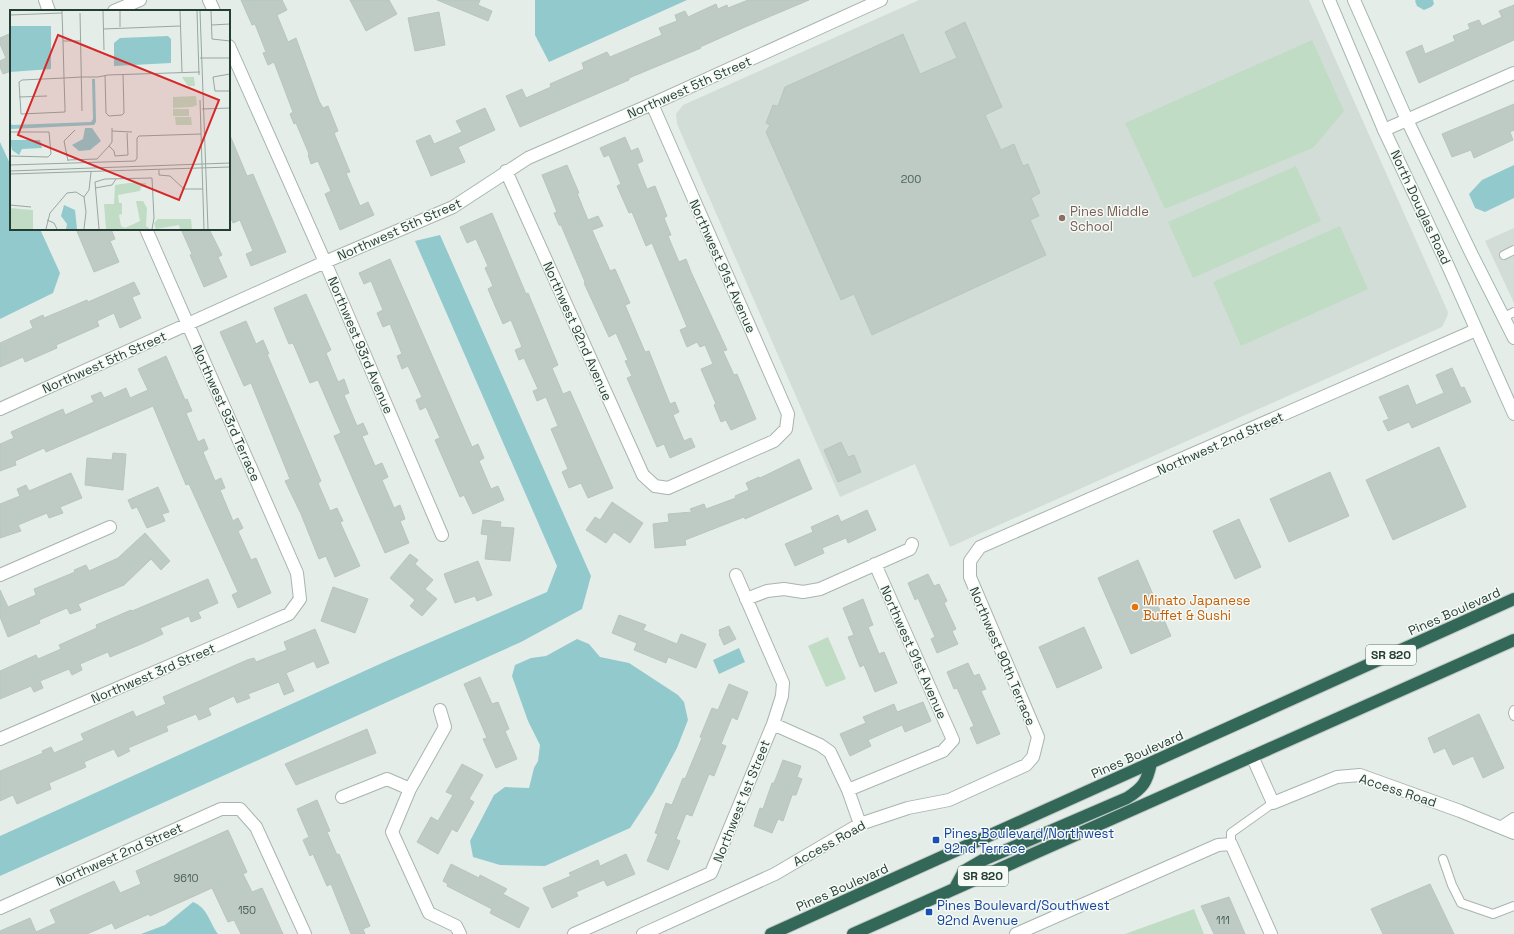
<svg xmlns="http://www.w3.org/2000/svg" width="1514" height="934" font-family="'Space Grotesk',sans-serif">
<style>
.built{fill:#d3ddd8}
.green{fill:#c0dcc5}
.water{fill:#92c9cd}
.building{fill:#bdcbc4;stroke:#b8c6bf}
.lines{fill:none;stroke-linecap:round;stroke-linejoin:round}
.lane-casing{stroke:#a8b5af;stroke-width:10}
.street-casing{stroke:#a8b5af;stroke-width:14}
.secondary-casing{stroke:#a4b8af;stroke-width:14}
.highway-casing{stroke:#c2c9c6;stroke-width:14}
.lane{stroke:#fff;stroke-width:8}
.street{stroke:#fff;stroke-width:12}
.secondary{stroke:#fff;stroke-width:12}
.highway{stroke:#336859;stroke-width:12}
.education-dot{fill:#8d6e63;stroke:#f5faf7;stroke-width:1.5}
.food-dot{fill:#e8710a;stroke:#f5faf7;stroke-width:1.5}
.transit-dot{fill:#1a4fb4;stroke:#f5faf7;stroke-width:1.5}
.labels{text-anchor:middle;stroke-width:3;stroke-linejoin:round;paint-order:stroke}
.number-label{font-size:11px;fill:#4b6159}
.shield{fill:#f5faf7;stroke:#63766f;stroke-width:1}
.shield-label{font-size:12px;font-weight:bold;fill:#253e35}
.street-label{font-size:13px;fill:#253e35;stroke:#f5faf7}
.education-label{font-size:13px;fill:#785e54;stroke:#f5faf7;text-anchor:start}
.food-label{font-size:13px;fill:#c56008;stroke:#f5faf7;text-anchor:start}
.transit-label{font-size:13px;fill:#164399;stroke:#f5faf7;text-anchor:start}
.inset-road{fill:none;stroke:#98a7a1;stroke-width:1}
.view{fill:#d62828;fill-opacity:0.15;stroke:#d62828;stroke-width:2}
.inset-edge{fill:none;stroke:#253e35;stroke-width:2}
</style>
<rect width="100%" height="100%" fill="#e5ede9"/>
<path class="built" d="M919,0H1309L1448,312L1447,317L1442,327L950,547L915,464L840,497L677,124L676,114L683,105Z
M1514,228V303L1485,241Z"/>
<path class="green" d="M1312,40L1344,111L1313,148L1165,209L1125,123Z
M1296,166L1321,221L1193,278L1168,222Z
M1340,226L1368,289L1241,346L1213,282Z
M828,637L846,679L826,687L808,646Z
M1194,909L1204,934H1125Z"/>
<path class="water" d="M535,0H687L549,62L535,35Z
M1416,0H1433L1434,4L1431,7L1424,10L1417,6L1415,1Z
M0,142L11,166V229H40L60,273L53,293L0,319Z
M1514,165V198L1485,212L1475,208L1469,194L1482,180Z
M440,235L591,576L582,609L521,642L0,876V836L391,659L547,592L557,566L415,241Z
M577,639L589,644L600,657L629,663L678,695L684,702L688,720L677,748L653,793L630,828L545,866L500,865L473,857L470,841L494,795L505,787L529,788L534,768L538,761L540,745L528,721L512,676L515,665L531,658L546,656Z
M739,648L745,662L719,674L713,660Z
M193,902C208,908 209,922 218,934H141L165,925Z"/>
<path class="building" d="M241,0H282L287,10L277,15L288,42L296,38L319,101L323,108L328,106L338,131L334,133L350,172L346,173L360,206L368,202L374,215L340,230L325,194L331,191L318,161L311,164L308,155L309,154L296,123L294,124L290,114L293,112L274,62L268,65L263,53L266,52L255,24L252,25Z
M350,0H389L397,14L366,31Z
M437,0H480L478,5L492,11L488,21Z
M748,0H809L745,27L700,47L701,48L629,78V80L520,127L506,96L522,89L526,98L551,87L550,84L584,69L582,63L607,52L610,57L662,35L659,28L677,21L675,15L685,11L688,17L716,4L718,9L727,5L728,8Z
M1514,5V40L1419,83L1406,52L1422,45L1425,54L1455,41L1453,36L1470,29L1468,24L1479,20L1482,26L1502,17L1499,11Z
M439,12L445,45L415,51L408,18Z
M965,22L1002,107L985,115L1001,150L1014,144L1023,166L1028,164L1040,193L1031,198L1039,216L1030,220L1046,255L872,335L854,294L841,300L766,132L770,125L766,123L773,105L778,106L785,87L903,34L920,74L957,58L945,32Z
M11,33V71L3,74L0,67V61L6,58L0,44V38Z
M1514,104V130L1510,132L1513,140L1474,158L1471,150L1452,157L1442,134Z
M485,108L495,130L458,147L465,162L431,176L416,141L430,135L434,144L462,132L456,121Z
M229,133L247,176L253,174L286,252L251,266L246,254L253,251L240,220L233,223L229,214Z
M625,137L631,151L638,148L643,161L637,164L647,189L655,186L667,216L664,218L671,235L668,236L679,262L686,259L691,272L727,350L723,351L734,375L737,374L756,419L731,430L726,420L721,422L714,405L716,404L701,369L713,364L705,345L700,347L697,342L687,347L680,330L687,327L652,243L646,246L632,212L629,213L617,186L621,184L609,155L604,157L600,148Z
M567,165L579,193H577L588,220L598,216L603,226L592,230L610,271L615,269L630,303L625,305L645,352L649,351L670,404L675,402L679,412L673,415L684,441L691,438L695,447L670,458L664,444L657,447L627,378L632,376L625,361L628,360L616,333L609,337L584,283L585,282L561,225H559L554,213L557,212L542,175Z
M492,213L526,294L528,293L558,365L552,368L563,394L570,391L613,488L588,498L581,483L569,488L562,472L568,469L551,429L558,426L546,397L537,401L533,391L538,389L524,358L519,360L515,350L522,347L511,320L503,324L496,308L488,289L493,286L485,268L488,266L476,239L467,243L460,227Z
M76,229H111L115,239L110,241L119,262L94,272Z
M181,229H209L222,255L218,257L227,277L204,287L190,255L192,254Z
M390,259L472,447L478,444L484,458L479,461L491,489L498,486L504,500L473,514L464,495L460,497L435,440L440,438L426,407L420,410L416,400L422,397L408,366L402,369L397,356L402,354L390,324L383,327L377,313L383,310L371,281L364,284L359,273Z
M134,282L140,294L132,297L141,318L120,328L114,313L97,321L99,326L56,345L57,348L25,362L23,357L0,367V343L33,328L30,321L43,315L44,318L87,300L88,302Z
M306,294L331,350L326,353L338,382L344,379L349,393L344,395L357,426L363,423L368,434L362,436L375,466L382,463L388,477L382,480L394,508L400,505L405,519L400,521L409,543L385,553L334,436L341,433L318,380L310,383L293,343L289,344L274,308Z
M246,321L256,344L263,340L269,354H267L321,481L318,483L330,511L337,508L343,521L340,522L360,566L335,577L326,556L319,559L301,514L285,481L290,479L251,383L244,386L220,332Z
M166,356L185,400L187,399L192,411L186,413L198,442L204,439L208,449L203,452L215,481L221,478L225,488L220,490L233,521L238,518L243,528L238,531L251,560L256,558L271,593L238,608L232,595L238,592L189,484L186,485L153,406L46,452L44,448L15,461L16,465L0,471V444L14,438L11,432L63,409L65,415L94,402L91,396L101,392L104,398L126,388L130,398L148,390L138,369Z
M1452,368L1461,388L1464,387L1471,402L1412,428L1409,422L1388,431L1383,421L1389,419L1379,397L1408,385L1416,405L1444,393L1436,375Z
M841,442L848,457L854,455L861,472L838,482L824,450Z
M1439,447L1466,507L1393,540L1366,480Z
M113,453L126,454L123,490L85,485L87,458L112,460Z
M799,459L812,489L745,519L744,517L685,540L686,545L655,548L653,524L669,522L668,514L692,512L690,509L704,504L706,509L736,498L735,496L749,490L746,483L759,477L760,478Z
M1330,472L1349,516L1289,542L1270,499Z
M71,473L82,498L60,507L63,513L49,518L47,513L18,525L21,531L0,538V504L20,496L17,489L26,485L29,491Z
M158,487L169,512L162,514L165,521L147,528L137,507L132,509L128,500Z
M612,502L643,523L630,543L614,532L606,543L586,530L595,517L600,520Z
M867,510L876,530L848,543L846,538L822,548L824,553L795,566L785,544L813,532L811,527L838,515L841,522Z
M1239,519L1261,567L1235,579L1213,531Z
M483,520L501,522L500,527L514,528L510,561L485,559L488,535L481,534Z
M145,533L170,561L161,570L151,559L124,585L78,604L81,610L70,614L67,608L39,620L40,623L8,637L0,617V590L8,607L36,595L34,589L75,572L74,570L86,565L89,571L118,558Z
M410,554L418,560L415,564L433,580L425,589L437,599L422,616L410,606L415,600L390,578Z
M1138,560L1171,636L1131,654L1098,578Z
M478,561L492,595L477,601L475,596L455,603L444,574Z
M928,574L934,586L939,584L947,601L944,603L956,629L952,631L958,644L937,653L931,639L935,637L918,598L915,600L908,583Z
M208,579L218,603L198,612L201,618L191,622L189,616L160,628L163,634L146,642L110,657L108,652L80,664L82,670L72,675L69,669L40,681L43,688L34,692L31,686L0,699V671L36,655L38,659L61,649L59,645L97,628L96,625L131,610L132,611Z
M333,587L368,599L355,633L321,621Z
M863,599L873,625L868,627L879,654L884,652L897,683L875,692L864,665L860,667L848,637L854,635L843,608Z
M619,615L646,625L643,630L677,644L681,634L706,644L696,668L668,657L666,663L634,650L637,643L612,633Z
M729,626L736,639L724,645L719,634H720L719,630Z
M1084,627L1102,668L1057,688L1039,647Z
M315,629L329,663L317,668L314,661L286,673L294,691L284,695L279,682L248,694L250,698L237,703L234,696L208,708L211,715L199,720L196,714L166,726L168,731L128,748L130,751L118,757L114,749L84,762L86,767L49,783L51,789L17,804L13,795L0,801V771L43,753L42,751L51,747L54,753L84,740L81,734L133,711L136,717L166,704L163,697L247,660L254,658L256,662L287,650L284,642Z
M968,663L974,676L979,674L986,689L981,691L1000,734L977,744L970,728L974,726L957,688L954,689L947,672Z
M480,677L492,704L498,702L509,729L505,731L517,759L496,768L483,739L487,738L464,684Z
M729,684L748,692L737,720L732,717L721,744L726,746L714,776L709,774L692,816L686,814L676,839L680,841L668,870L647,861L658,834L655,833L666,803L672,805L683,778L685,779L702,738L700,737L712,708L718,710Z
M923,702L931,721L905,732L902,725L868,740L871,746L850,756L840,734L866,723L863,717L894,704L897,712Z
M1479,714L1504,768L1483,778L1473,756L1453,765L1445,748L1434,753L1428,738Z
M367,729L376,753L296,785L285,764Z
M783,760L801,766L797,777L802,779L796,795H792L783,821L778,819L772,833L754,826L760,808L763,809L772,783H774Z
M462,764L483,775L469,799L474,802L457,832L452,829L438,854L417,842L431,817L438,821L453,795L446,792Z
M317,800L330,831L327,832L337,855L339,854L370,926L363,929L365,934H351L331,884L327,886L313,854L310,856L303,840L309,837L297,809Z
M228,830L247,872L243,874L252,892L262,888L283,934H241L234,920L228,922L212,888L150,916L149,914L115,929L112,923L87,934H0V931L30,918L36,932L56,923L50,910L114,881L120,893L141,884L136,871Z
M626,854L635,874L607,886L604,880L576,892L578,896L552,908L543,888L571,876L569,873L598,860L600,866Z
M451,864L479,878L480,875L507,889L503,894L529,908L519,928L490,913L492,909L447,886L448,884L443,881Z
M1430,884L1454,934H1383L1371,909Z
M1229,897L1245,934H1214L1201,906Z"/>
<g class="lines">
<g class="lane-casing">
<path id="lane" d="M1504,255L1514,250
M1504,317L1514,312
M1514,710L1513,713L1514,716
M1231,844V833L1273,803
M1443,859L1452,885L1461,903L1493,914L1514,906"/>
</g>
<g class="street-casing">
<path id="street" d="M45,0L49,11
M209,0L214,11
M114,11L140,0
M229,46L325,262L442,535
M1384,130L1514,73
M506,171L643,475L655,486L668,488L774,441L786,429L788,414L652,104
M0,409L325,262L453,207L528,158L652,104L881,0
M0,575L110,527
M736,575L783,683L782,696L773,724L820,745L830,752L848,790L860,824
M746,599L767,591L784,589L803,592L820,589L910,549L912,544
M440,710L445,727L410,789L392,832L429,913L456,926L460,934
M0,739L289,614L300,599L297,573L146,229
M1252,756L1273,803L1337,777L1360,775L1460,811L1514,833
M848,790L943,751L953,740L875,564
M342,797L387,779L410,789
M1502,827L1514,819
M0,908L221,809H240L256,827L305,934
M574,934L711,873L773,724
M643,934L775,874L860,824L908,808L949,800L1026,765L1033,757L1038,737L970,577V561L980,547L1476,330
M1016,934L1218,845L1231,844L1271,934"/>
</g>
<g class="secondary-casing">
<path id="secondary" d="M1329,0L1384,130L1448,266L1514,414
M1354,0L1407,120L1472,255L1514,338"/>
</g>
<g class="highway-casing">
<path id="highway" d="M955,888L964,871L983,860L1127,798C1143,788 1147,782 1151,763
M771,934L1514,599
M853,934L1514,640"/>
</g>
<use href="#lane" class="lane"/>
<use href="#street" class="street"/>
<use href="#secondary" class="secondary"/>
<use href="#highway" class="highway"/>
</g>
<circle class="education-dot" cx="1062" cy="218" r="4"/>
<circle class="food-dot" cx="1135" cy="607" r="4"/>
<g class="transit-dot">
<rect x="932" y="836" width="8" height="8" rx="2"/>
<rect x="925" y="908" width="8" height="8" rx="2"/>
</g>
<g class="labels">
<g class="number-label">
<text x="911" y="183">200</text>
<text x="186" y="882">9610</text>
<text x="247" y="914">150</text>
<text x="1223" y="924">111</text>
</g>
<g class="shield">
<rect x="1366" y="645" width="50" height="20" rx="3"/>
<rect x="958" y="866" width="50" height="20" rx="3"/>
</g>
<g class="shield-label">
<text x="1391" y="659">SR 820</text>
<text x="983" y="880">SR 820</text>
</g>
<g class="street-label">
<text transform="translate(689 87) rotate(-24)" y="5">Northwest 5th Street</text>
<text transform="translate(1421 207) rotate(65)" y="5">North Douglas Road</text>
<text transform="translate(399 229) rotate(-24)" y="5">Northwest 5th Street</text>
<text transform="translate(723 266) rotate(66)" y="5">Northwest 91st Avenue</text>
<text transform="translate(578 331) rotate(66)" y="5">Northwest 92nd Avenue</text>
<text transform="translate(361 345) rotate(67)" y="5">Northwest 93rd Avenue</text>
<text transform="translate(104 362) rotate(-24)" y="5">Northwest 5th Street</text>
<text transform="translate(227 413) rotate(66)" y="5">Northwest 93rd Terrace</text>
<text transform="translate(1220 443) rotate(-24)" y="5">Northwest 2nd Street</text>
<text transform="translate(1454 611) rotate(-24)" y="5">Pines Boulevard</text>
<text transform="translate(914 652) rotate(66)" y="5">Northwest 91st Avenue</text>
<text transform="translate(1003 656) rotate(67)" y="5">Northwest 90th Terrace</text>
<text transform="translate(153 673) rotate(-23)" y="5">Northwest 3rd Street</text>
<text transform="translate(1137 754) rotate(-24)" y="5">Pines Boulevard</text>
<text transform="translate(1398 790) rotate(18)" y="5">Access Road</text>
<text transform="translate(741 801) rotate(-68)" y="5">Northwest 1st Street</text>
<text transform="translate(829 843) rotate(-29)" y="5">Access Road</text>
<text transform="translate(119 854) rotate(-24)" y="5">Northwest 2nd Street</text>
<text transform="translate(842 887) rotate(-24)" y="5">Pines Boulevard</text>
</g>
<g class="education-label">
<text x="1070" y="216">Pines Middle<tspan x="1070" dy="15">School</tspan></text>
</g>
<g class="food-label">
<text x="1143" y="605">Minato Japanese<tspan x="1143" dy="15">Buffet &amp; Sushi</tspan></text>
</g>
<g class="transit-label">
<text x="944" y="838">Pines Boulevard/Northwest<tspan x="944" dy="15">92nd Terrace</tspan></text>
<text x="937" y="910">Pines Boulevard/Southwest<tspan x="937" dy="15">92nd Avenue</tspan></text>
</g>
</g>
<g transform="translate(10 10)">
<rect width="220" height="220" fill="#e5ede9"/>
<path d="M172,67H184L185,76H178ZM186,86L187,95L182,97L163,98V87ZM163,99H179V106H163ZM165,107H181L182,115H166ZM119,173H136V177H131L130,181L108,185L109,193H112V204L109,205L111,216L115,218L130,211L126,191H133L137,198L136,216L140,219H96L94,194H104L105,175ZM0,198L23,200V219H1ZM148,209H181L182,219H170L169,215L146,219L144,213Z" fill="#c0dcc5"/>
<path d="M0,16H41V59L0,62ZM158,26L161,29V53L104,56V33L110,28ZM82,69H85L86,112L84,115L0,119V112L2,115L81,112L83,109ZM75,118H82L91,131L80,140L69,141L62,135L73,129ZM0,130H30L32,138L12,139L9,145L2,140ZM54,195L65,200L67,219H56L57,214L51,206Z" fill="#92c9cd"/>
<path class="inset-road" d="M52,1V3L53,31L54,68L55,99V102L11,104L9,72L12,70L54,68L72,67H88L98,65L190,62M93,1L94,40M110,1V17M170,1L172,62M187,1L189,65M190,1L198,219M201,1L202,29L220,31M70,3L72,101M0,5L52,3M202,15L220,14M93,19L170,16M53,31H70M190,48H220M220,64L203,67L205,81H220M95,65L96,103L99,106L112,105L114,103L113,64M9,87L37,86M190,90L194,219M192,99L220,98M102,118V132L99,136L104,141L105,146M102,121L122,122M0,122H39L41,144L38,147L0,146M105,146L118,145L117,123M58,150L87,149L99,136M58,151L54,131L65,120M0,155L125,151L127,148V128L129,126L191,124M149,160V165L160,166L174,179H193M0,161L220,153M0,164L220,157M85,178L102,175L106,169M0,195L21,197M220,205V219M37,210L44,213L47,219M36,219L40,203L57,183L66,182L74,187M74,219L76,202L74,187L79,180L81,162M89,219L85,172L95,169L142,168L144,208L142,219"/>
<path class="view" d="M48,25L209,90L169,190L8,125Z"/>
<rect width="220" height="220" class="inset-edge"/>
</g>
</svg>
